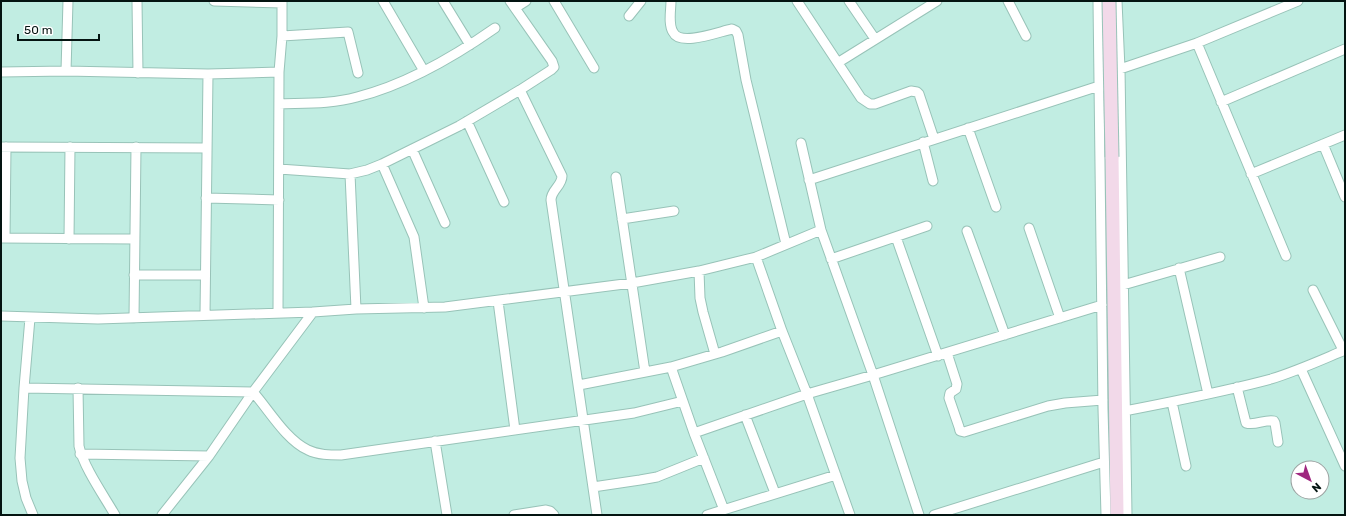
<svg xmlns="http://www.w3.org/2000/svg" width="1346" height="516" font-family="Rubik,sans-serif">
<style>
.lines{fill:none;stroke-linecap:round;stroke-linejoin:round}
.street-casing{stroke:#98c3b8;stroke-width:11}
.secondary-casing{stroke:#98c3b8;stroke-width:15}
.street{stroke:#fff;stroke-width:9}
.secondary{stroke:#f2d9e9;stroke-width:13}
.secondary-bridge-casing{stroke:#98c3b8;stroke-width:15;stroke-linecap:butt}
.secondary-bridge{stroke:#f2d9e9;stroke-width:13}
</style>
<rect width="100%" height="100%" fill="#c1ede2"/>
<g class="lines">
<g class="street-casing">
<path id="street" d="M137,1L138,73
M214,1L282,3
M383,1L424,71
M443,1L470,45
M554,1L594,68
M671,1C671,10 668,24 673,32C680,47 718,32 732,29L736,31L738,35L746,80L786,244
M797,1L861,98L870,104H875L911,91L917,92L919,94L934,139
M849,1L875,39
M1008,1L1026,36
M1098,1L1103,409L1106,515
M1117,1L1120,69L1127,515
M515,8L526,1
M629,16L641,1
M282,36L348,32L358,73
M1197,43L1286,256
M839,62L937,1
M1120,69L1197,43L1298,1
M66,71L68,1
M1,72L66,71L208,74L279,72
M520,90L562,176C562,186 551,190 551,200L597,515
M1221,102L1345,49
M279,104C305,103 332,104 357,97C405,85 455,56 495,28
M467,121L504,202
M968,128L996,207
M923,142L933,181
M801,143L821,230L873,375L919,515
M1323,144L1345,197
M1,147L207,148
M412,149L445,223
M382,164L414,237L424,308
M279,169L350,174L367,170L382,164L459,126L520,90L551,70L554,67L552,61L510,1
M350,174L356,309
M1251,174L1345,135
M616,177L645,372
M809,180L1099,86H1104
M206,198L279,200
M622,219L674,211
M1029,228L1060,318
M967,231L1005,335
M896,237L938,356
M1,238L135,239
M5,238L6,147
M69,239L70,147
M756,257L782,331L807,394L850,515
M831,259L927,226
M1179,268L1208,394
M699,271L700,298L703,312L715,354
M134,275H205
M1123,285L1220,257
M1313,290L1343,350
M498,301L515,430
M278,313L279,72L282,36V1
M205,315L208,74
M1,316L98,319L313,312L356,309L445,307L632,283L699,271L756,257L821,230
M30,318L24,388L20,458L22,481L26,498L33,515
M134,318L136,147
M947,353L957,384L956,389L950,393L949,398L959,427L960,431L964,432L1048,406L1065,403L1103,400
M671,367L694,433L724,510
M1301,369L1345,466
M579,385L671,367L722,352L782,331
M1237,387L1246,423C1255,426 1265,419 1274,421L1275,423L1278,442
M24,388L253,392C269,410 286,440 308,450C318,455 330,455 341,455L634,413L683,401
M78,388L79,446C83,466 104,496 115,515
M1172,402L1186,466
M1125,411C1174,401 1223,392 1271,379C1297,371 1321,360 1345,350
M745,415L775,493
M694,433L807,394L873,375L1102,305
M435,441L447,515
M80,454L209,456
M593,487L640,480L657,477L704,458
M162,515L209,456L253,392L313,312
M514,515L546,510L550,511L554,515
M707,515L836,475
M934,515L1104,462"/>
</g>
<g class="secondary-casing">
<path id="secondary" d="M1112,157L1117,515"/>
</g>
<use href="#street" class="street"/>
<use href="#secondary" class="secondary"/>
<g class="secondary-bridge-casing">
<path id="secondary-bridge" d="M1109,1L1112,157"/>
</g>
<use href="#secondary-bridge" class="secondary-bridge"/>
</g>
<rect width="1346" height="516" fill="none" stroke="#041411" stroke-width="4"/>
<g transform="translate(1310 480) rotate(139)"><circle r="19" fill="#ffffff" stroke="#9ba1a0"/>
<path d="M0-3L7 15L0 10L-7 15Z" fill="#9f277f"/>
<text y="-6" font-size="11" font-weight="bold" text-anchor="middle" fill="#041411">N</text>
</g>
<path d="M18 34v6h81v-6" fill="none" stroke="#041411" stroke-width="2"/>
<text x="24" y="34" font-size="12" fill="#041411" stroke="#ffffff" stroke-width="3" paint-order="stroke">50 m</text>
</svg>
